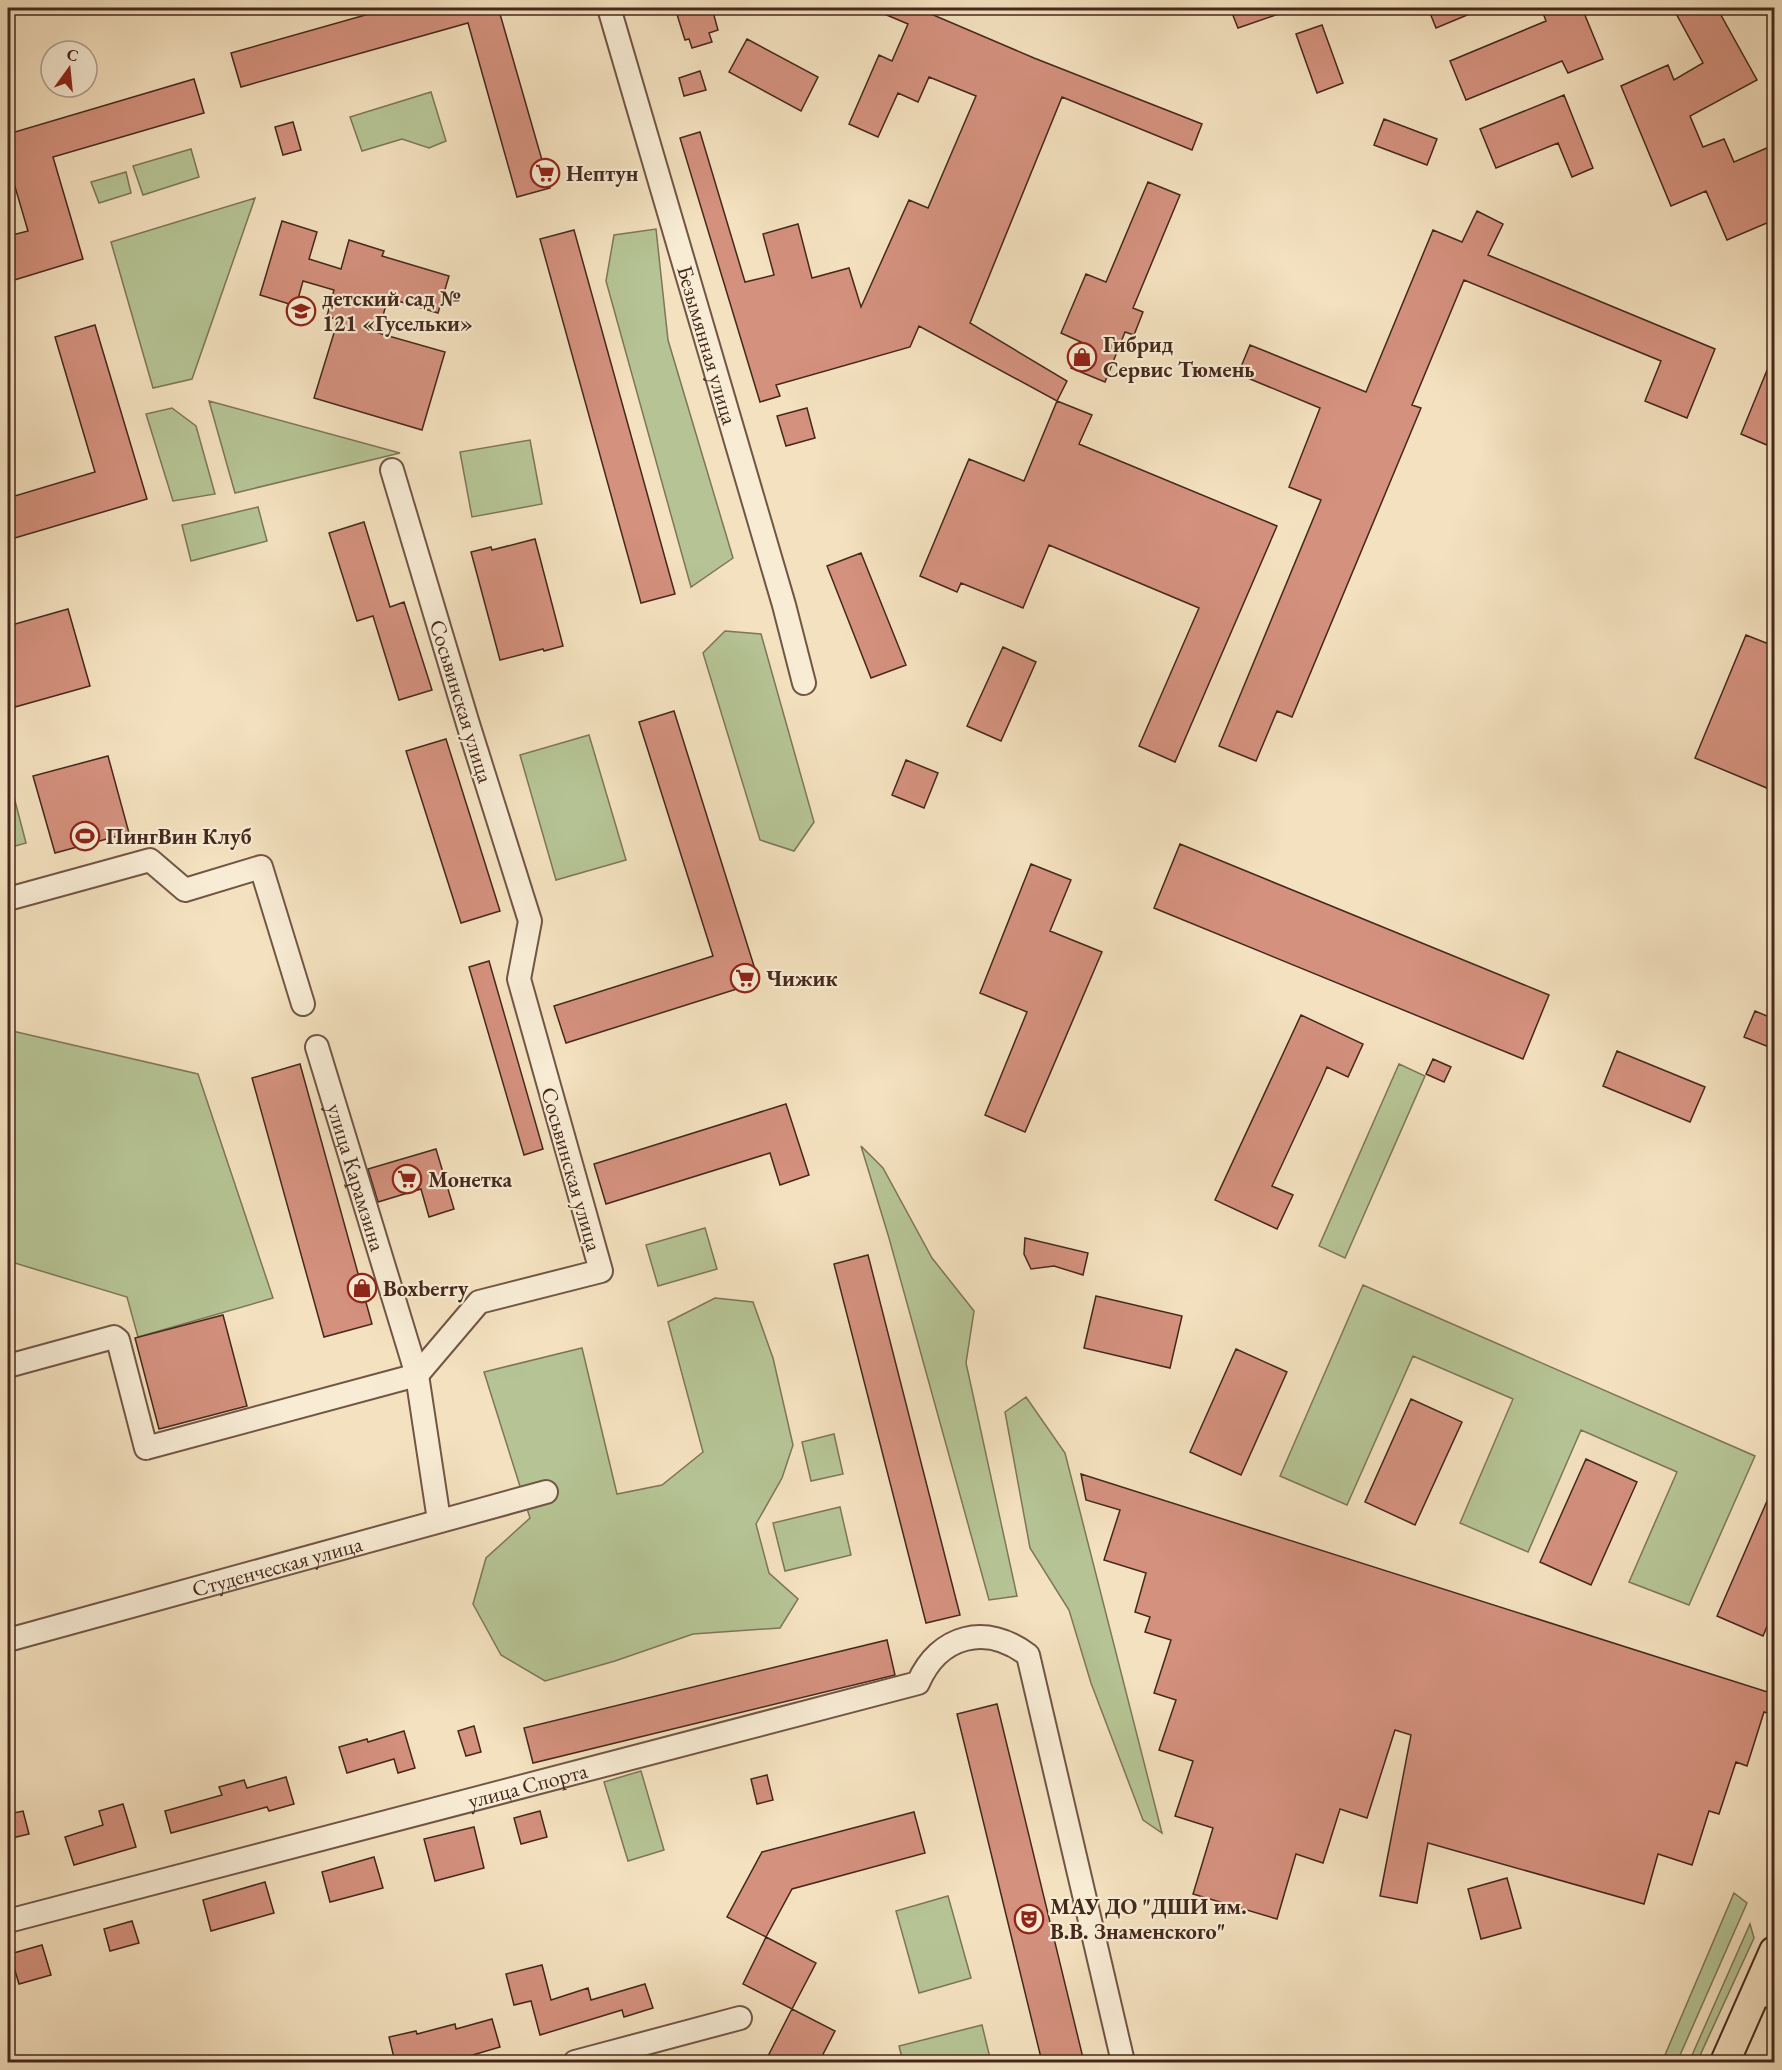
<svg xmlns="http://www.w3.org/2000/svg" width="1782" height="2070" font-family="'EB Garamond',serif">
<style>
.green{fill:#b6c495;stroke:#7e7658;stroke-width:1.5}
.building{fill:#d4917e;stroke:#45281c;stroke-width:1.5}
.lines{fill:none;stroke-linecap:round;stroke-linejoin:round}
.minor-casing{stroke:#715645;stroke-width:26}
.major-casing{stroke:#45281c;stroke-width:32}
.minor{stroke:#f8ecd5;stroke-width:22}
.major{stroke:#f4e1bf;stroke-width:28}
.labels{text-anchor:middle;stroke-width:4.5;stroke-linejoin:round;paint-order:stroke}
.poi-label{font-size:22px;font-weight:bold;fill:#45281c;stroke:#f8ecd5;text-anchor:start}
.street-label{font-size:22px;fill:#45281c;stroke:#f8ecd5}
</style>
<rect width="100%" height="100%" fill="#f4e1bf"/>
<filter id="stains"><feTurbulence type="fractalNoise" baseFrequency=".00333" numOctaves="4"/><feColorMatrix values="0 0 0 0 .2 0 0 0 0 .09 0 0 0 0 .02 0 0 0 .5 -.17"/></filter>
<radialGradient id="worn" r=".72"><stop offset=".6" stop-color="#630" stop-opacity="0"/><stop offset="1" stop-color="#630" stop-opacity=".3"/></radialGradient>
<path class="green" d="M431,92L446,141L429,148L402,139L362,151L350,117Z
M191,149L199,177L143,195L133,166Z
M126,172L131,193L99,203L91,182Z
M255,198L192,379L153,388L111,242Z
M656,229L668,340L733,558L691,587L606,281L614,235Z
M209,401L400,453L235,493Z
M172,408L196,426L215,494L173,501L146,414Z
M530,440L542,504L472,517L460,452Z
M258,507L267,541L191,561L182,525Z
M725,631L761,634L814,822L794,851L760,840L703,653Z
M589,735L626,860L556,880L520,755Z
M8,774L26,843L8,848Z
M8,1030L198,1074L273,1298L138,1337L127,1297L8,1261Z
M1399,1064L1425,1076L1345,1258L1319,1246Z
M861,1146L883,1168L932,1258L974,1311L966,1363L1017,1596L989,1600L889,1238Z
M705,1228L717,1269L658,1286L646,1245Z
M1363,1285L1755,1456L1689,1605L1629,1582L1677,1472L1581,1430L1528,1552L1460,1523L1513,1399L1413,1356L1347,1505L1280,1476Z
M715,1298L753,1302L773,1358L793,1445L782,1478L756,1524L769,1573L798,1599L780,1628L693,1634L615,1661L545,1681L501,1655L473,1604L486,1558L530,1518L484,1372L582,1348L617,1494L662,1485L703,1452L668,1322Z
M1026,1397L1065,1453L1162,1833L1143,1820L1091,1683L1069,1610L1030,1548L1005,1412Z
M834,1434L843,1474L811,1481L802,1442Z
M840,1507L851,1555L785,1571L773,1523Z
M641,1771L664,1850L628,1861L604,1782Z
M1734,1893L1747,1903L1677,2062H1662Z
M948,1896L971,1978L919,1993L896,1911Z
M1750,1924L1754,1938L1697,2062H1689Z
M982,2025L991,2062H903L899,2046Z"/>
<path class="building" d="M390,8H505V12L500,14L550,188L517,197L468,23L241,87L231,53Z
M675,8H712L718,30L709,33L712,42L692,48L689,39L685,40Z
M870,8H917L1034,58L1202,124L1192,150L1062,97L970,323L1067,381L1057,401L919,326L910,347L776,385L780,396L760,402L680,138L700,132L745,282L774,275L763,234L798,224L812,278L849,268L861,307L909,200L928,208L976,96L929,77L918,102L898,93L878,137L849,124L879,55L892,61L908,24Z
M1230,8H1289L1290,10L1238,28Z
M1428,8H1484L1436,28Z
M1541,8H1582L1603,59L1568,73L1562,61L1466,100L1450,61L1546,21Z
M1673,8H1717L1757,80L1690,116L1703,147L1724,139L1734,162L1774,145V220L1727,240L1706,191L1671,206L1621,86L1668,65L1674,80L1703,63Z
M1322,25L1343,83L1317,93L1296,34Z
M747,39L818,77L801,111L729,72Z
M700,71L706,90L684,96L679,78Z
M194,79L204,113L53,157L83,259L8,282V236L28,231L8,163V134Z
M1564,95L1593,168L1572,177L1558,143L1496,168L1480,129Z
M1384,119L1437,139L1427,165L1374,145Z
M293,122L301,150L283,155L275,127Z
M1148,182L1180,195L1133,308L1143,312L1134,335L1125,332L1105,382L1071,368L1081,342L1061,333L1086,274L1106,282Z
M1477,211L1503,224L1488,255L1715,349L1687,418L1645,401L1661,361L1464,280L1412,405L1421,408L1292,717L1277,711L1256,761L1219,746L1321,500L1289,487L1320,408L1238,374L1250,345L1366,392L1433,230L1462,242Z
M282,221L317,232L309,259L341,269L349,240L384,251L382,256L449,276L438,313L388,298L378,333L445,352L422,430L314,398L338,320L327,316L334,290L303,281L296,306L260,295Z
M574,230L675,594L641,603L540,239Z
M95,325L147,499L8,540V498L95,472L55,337Z
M1774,353V448L1741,434Z
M1057,401L1092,415L1079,444L1277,526L1175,762L1139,746L1199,608L1049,545L1023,608L961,583L957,592L920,576L969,459L1024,481Z
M807,408L815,438L786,446L777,416Z
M364,522L390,607L404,602L432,690L399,700L373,616L357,621L329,533Z
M535,539L563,646L544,651L543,649L500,660L471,552L491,547L492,550Z
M861,553L906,665L871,678L827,566Z
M68,609L90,686L15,707L8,679V626Z
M1746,635L1774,646V791L1695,758Z
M1003,647L1036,662L1001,741L967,726Z
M674,711L759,982L566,1043L554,1006L713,956L639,722Z
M446,739L500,911L461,923L406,751Z
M108,756L129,833L55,853L33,776Z
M906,760L938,773L924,808L892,795Z
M1180,844L1549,995L1523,1059L1154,908Z
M1031,864L1071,880L1050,931L1102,952L1025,1132L985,1115L1027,1012L980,993Z
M489,961L543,1149L524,1155L469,967Z
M1755,1011L1774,1019V1034L1769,1047L1744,1037Z
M1301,1015L1363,1044L1348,1077L1327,1067L1321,1081L1272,1186L1293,1195L1277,1229L1215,1200Z
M1617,1051L1705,1087L1690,1122L1603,1086Z
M1433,1059L1451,1067L1444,1082L1426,1074Z
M300,1064L372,1324L324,1337L252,1078Z
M786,1104L809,1175L780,1185L770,1153L606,1204L594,1164Z
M436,1149L454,1209L429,1217L421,1189L378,1202L368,1169Z
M1025,1238L1088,1253L1083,1275L1054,1266L1031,1269L1024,1254Z
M868,1255L960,1615L926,1623L834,1264Z
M1096,1296L1182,1316L1170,1368L1084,1348Z
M223,1315L247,1406L159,1429L135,1338Z
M1236,1349L1287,1372L1241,1475L1190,1452Z
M1411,1399L1462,1422L1415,1525L1365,1502Z
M1586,1459L1637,1482L1591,1585L1540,1562Z
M1081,1474L1774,1694V1715L1764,1712L1747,1766L1736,1762L1719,1814L1709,1811L1692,1865L1658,1854L1644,1904L1428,1843L1417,1903L1380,1896L1411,1735L1395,1730L1367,1818L1340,1809L1323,1863L1296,1854L1277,1919L1193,1894L1213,1828L1175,1816L1193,1761L1159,1750L1176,1700L1154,1693L1171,1640L1145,1632L1150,1617L1135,1612L1146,1573L1104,1560L1120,1510L1086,1500Z
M1774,1485V1610L1763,1636L1717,1616Z
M887,1640L895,1675L533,1763L524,1728Z
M997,1704L1084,2062H1042L957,1714Z
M474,1726L481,1752L466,1756L458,1731Z
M404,1731L415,1768L398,1773L394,1759L347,1773L339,1747L367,1739L368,1742Z
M767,1775L773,1800L757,1804L751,1779Z
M286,1777L294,1804L269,1811L267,1807L171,1833L165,1811L222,1795L219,1787L244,1780L247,1788Z
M123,1804L136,1847L74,1865L65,1837L103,1825L99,1811Z
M23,1811L29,1834L8,1839V1814Z
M540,1811L547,1837L521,1844L514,1818Z
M914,1812L925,1853L792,1889L766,1937L727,1917L762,1852Z
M474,1827L484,1868L435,1881L424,1839Z
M374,1857L383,1888L330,1902L322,1872Z
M1507,1878L1521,1928L1481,1939L1468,1889Z
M265,1882L274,1913L211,1931L203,1900Z
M132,1921L139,1943L110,1951L104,1929Z
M766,1937L816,1963L792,2009L743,1984Z
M42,1945L51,1975L19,1984L10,1954Z
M542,1965L551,2000L588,1988L591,2000L645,1984L653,2008L624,2017L622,2010L540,2035L531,2001L514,2005L506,1974Z
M792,2009L835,2031L819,2062H765Z
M492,2019L500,2047L449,2062H395L389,2037L416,2031L417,2034L455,2024L456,2029Z"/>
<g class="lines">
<g class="minor-casing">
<g id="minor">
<path id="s1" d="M609,8L784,605L804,683"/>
<path d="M8,899L150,860L185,890L261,867L303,1004"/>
<path id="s2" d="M317,1047L417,1375L439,1520"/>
<path d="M8,1366L114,1337L118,1340L146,1448L417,1375L479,1302L601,1271L519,979L530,921L468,724L392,470"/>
<path id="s3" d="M8,1640L546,1492"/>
<path id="s4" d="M8,1921L918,1683C939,1635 986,1623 1028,1655L1123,2062"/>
<path d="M1757,1991L1774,1998"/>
<path d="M575,2062L740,2018"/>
</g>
</g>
<g class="major-casing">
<path id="major" d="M1725,2062L1774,1951"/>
</g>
<use href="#minor" class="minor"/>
<use href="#major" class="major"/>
</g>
<defs>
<g id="supermarket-ring" transform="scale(1.5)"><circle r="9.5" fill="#f8ecd5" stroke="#8f2418" stroke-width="1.5"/><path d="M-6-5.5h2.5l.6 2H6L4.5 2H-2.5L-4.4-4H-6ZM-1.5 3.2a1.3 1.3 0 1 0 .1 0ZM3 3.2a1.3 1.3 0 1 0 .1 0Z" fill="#8f2418"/></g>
<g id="school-ring" transform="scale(1.5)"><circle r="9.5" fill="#f8ecd5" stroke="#8f2418" stroke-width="1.5"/><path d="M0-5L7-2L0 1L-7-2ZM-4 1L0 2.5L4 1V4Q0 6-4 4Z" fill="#8f2418"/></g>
<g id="shop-ring" transform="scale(1.5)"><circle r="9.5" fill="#f8ecd5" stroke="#8f2418" stroke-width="1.5"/><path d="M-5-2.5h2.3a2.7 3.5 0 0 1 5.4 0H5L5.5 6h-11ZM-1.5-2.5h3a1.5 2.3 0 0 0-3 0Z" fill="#8f2418"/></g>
<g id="stadium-ring" transform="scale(1.5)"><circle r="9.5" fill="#f8ecd5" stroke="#8f2418" stroke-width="1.5"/><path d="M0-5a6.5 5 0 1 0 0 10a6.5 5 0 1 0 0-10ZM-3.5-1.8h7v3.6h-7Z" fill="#8f2418"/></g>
<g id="theatre-ring" transform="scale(1.5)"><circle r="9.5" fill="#f8ecd5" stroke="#8f2418" stroke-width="1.5"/><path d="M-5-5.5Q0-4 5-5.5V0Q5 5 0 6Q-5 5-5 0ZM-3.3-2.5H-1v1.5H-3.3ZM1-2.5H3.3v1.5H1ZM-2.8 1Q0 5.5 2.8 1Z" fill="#8f2418"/></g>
</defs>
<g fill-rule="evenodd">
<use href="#supermarket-ring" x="545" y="173"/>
<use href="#school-ring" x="301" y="311"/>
<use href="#shop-ring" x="1082" y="357"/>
<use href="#stadium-ring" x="85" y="836"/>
<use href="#supermarket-ring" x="745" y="978"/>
<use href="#supermarket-ring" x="407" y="1179"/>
<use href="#shop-ring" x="362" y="1288"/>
<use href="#theatre-ring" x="1029" y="1919"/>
</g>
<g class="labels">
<g class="poi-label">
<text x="566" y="181">Нептун</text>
<text x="322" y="306">детский сад №<tspan x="322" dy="25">121 «Гусельки»</tspan></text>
<text x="1103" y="352">Гибрид<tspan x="1103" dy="25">Сервис Тюмень</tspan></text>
<text x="106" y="844">ПингВин Клуб</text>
<text x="766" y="986">Чижик</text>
<text x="428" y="1187">Монетка</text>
<text x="383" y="1296">Boxberry</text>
<text x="1050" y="1914">МАУ ДО "ДШИ им.<tspan x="1050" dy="25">В.В. Знаменского"</tspan></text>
</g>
<g class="street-label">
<text dy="8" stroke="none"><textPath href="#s1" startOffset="351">Безымянная улица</textPath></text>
<text transform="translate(462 701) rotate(73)" y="8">Сосьвинская улица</text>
<text transform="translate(572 1169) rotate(74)" y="8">Сосьвинская улица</text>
<text dy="8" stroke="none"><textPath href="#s2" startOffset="136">улица Карамзина</textPath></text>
<text dy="8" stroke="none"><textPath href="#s3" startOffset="279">Студенческая улица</textPath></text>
<text dy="8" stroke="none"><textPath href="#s4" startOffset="537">улица Спорта</textPath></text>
</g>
</g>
<rect width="1782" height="2070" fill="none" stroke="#f4e1bf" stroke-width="30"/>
<rect x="9" y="9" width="1764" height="2052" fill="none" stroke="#45281c" stroke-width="3"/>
<rect x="15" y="15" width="1752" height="2040" fill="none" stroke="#45281c" stroke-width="1.5"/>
<g transform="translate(69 69) rotate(15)"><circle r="28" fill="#f8ecd5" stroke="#b09e8b" stroke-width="1.5"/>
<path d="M0-4.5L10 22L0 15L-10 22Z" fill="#8f2418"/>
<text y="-9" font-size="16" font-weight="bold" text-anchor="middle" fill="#45281c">С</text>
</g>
<rect width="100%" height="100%" filter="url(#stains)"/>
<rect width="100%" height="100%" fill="url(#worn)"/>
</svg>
